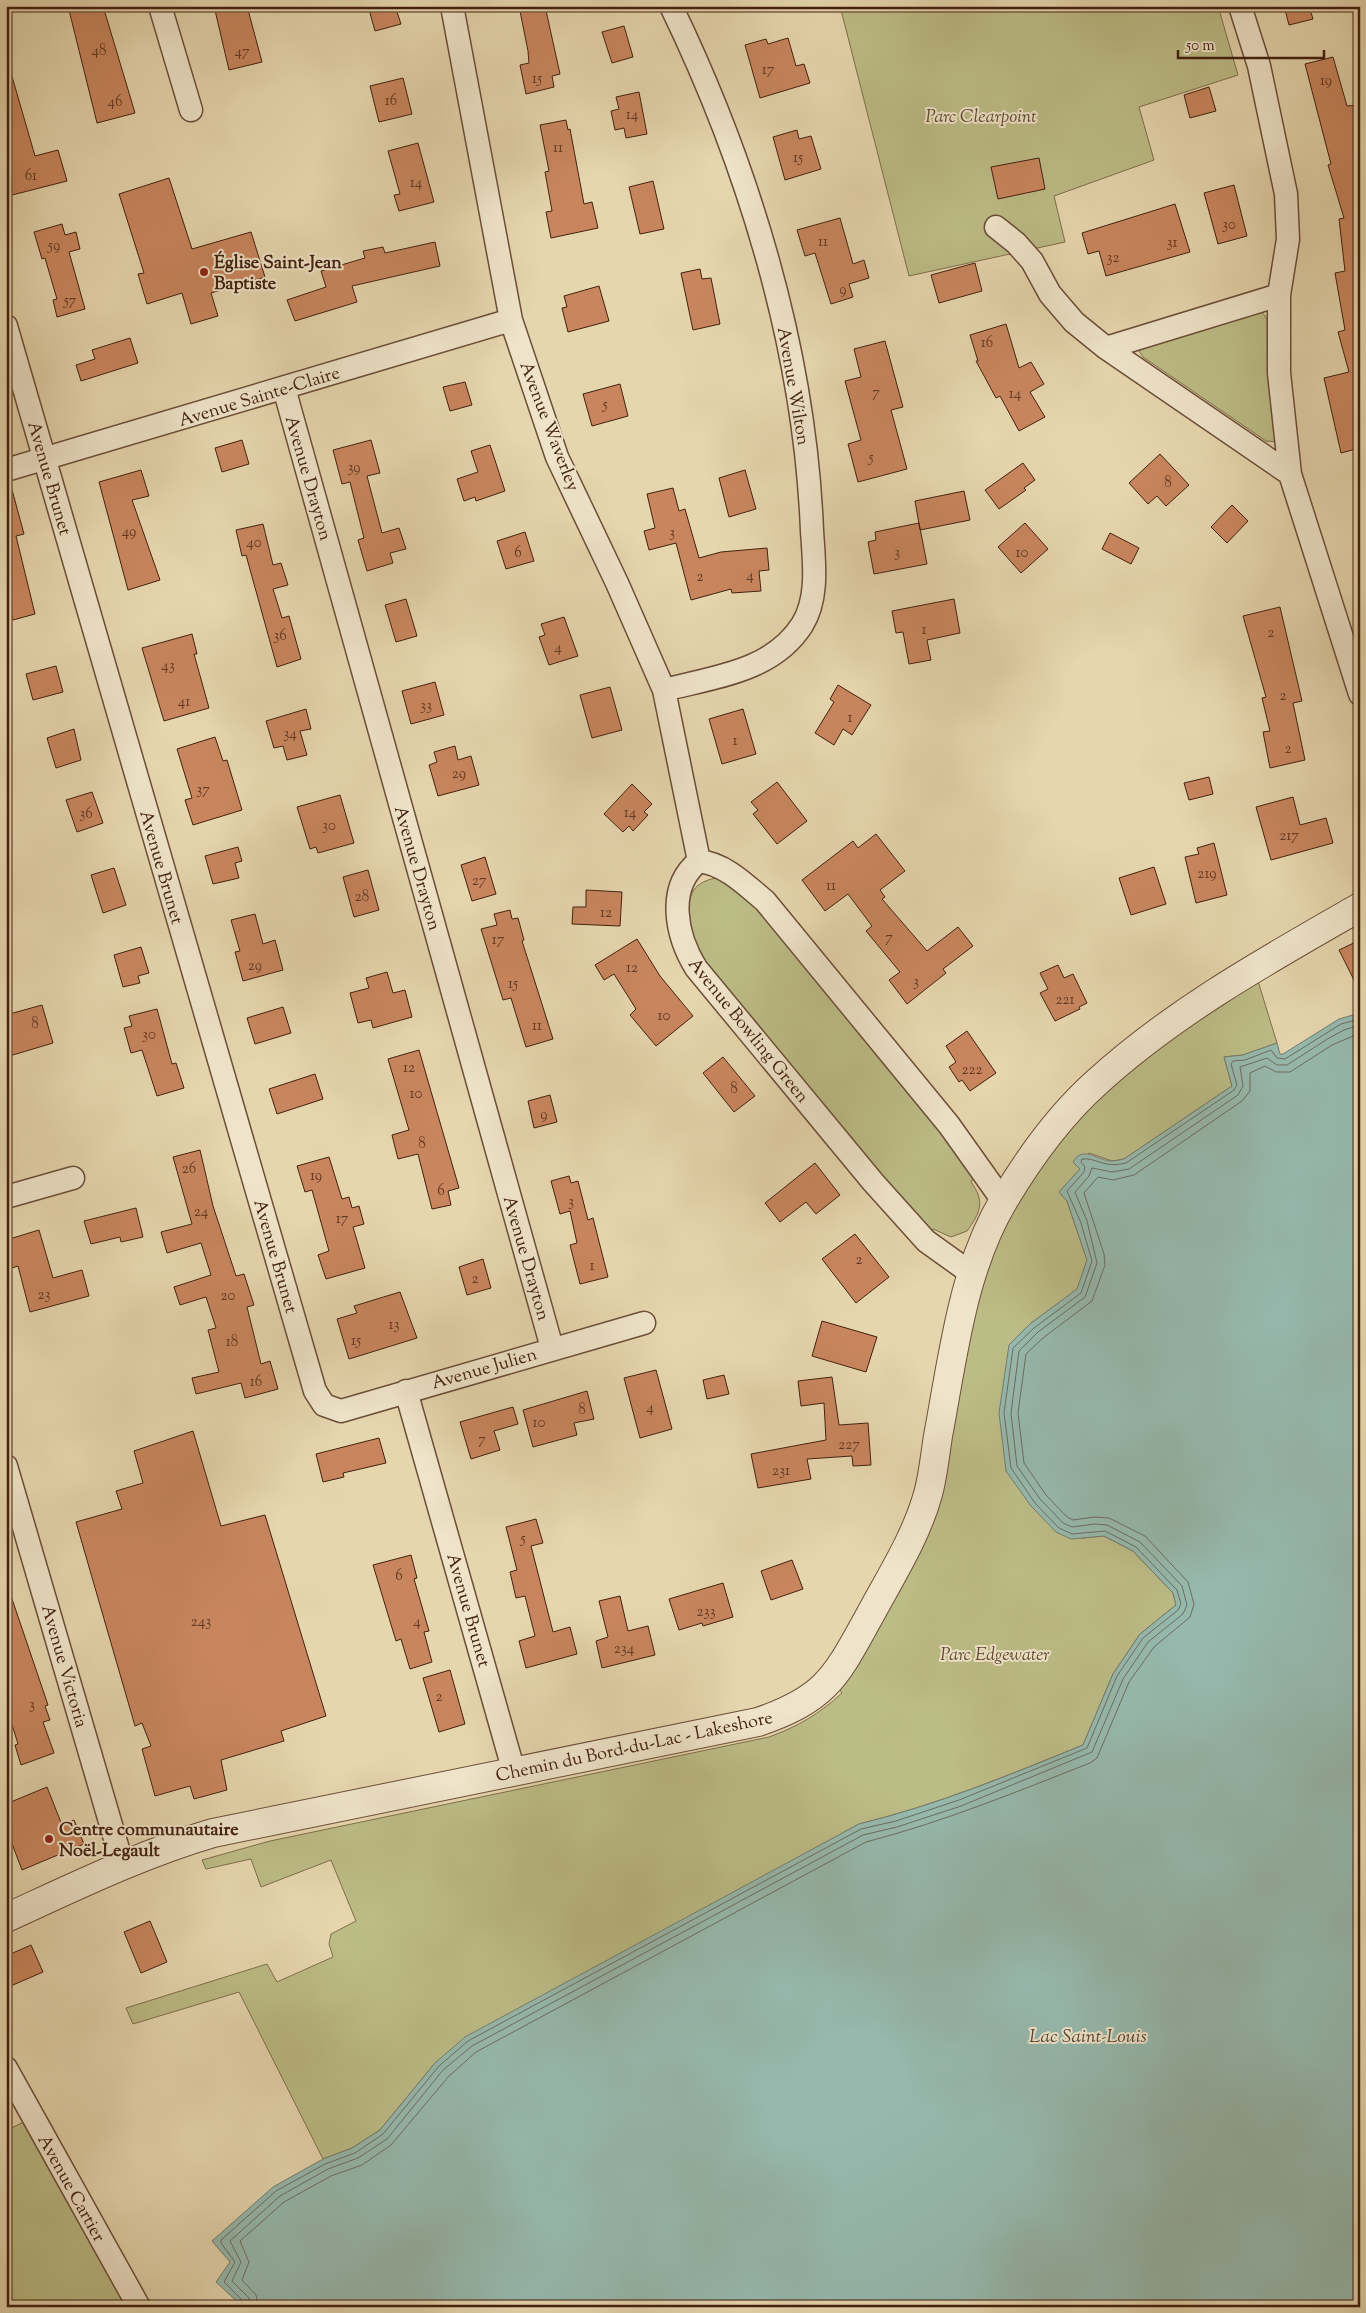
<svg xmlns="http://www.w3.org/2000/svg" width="1366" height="2313" font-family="'Sorts Mill Goudy',serif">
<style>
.green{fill:#bcbc86;stroke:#7f6e4b}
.water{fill:#96b9ae;stroke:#747c6f}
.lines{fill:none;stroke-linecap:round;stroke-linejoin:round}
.shore{stroke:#6c6c5f;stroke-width:1}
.building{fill:#c9865e;stroke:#422010}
.minor-casing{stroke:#6b4e38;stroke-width:25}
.tertiary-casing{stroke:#6b4e38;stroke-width:30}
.minor{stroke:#efe4ca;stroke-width:22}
.tertiary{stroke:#efe4ca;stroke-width:28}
.poi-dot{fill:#8f2418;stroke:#efe4ca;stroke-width:2}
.labels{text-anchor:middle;stroke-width:4;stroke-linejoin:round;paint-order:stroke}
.number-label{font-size:15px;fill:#643a24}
.park-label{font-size:18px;font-style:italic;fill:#60472e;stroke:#efe4ca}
.poi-label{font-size:18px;font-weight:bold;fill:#422010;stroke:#efe4ca;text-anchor:start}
.street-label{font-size:18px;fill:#422010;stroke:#efe4ca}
.water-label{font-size:19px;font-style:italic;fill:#574638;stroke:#efe4ca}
</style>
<rect width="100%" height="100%" fill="#e6d6ae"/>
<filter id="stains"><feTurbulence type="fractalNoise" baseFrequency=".004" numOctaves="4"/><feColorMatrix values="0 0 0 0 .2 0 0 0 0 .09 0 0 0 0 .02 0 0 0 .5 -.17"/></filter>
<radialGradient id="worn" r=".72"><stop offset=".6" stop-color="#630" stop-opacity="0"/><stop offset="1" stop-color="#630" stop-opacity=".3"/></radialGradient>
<path class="green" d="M840,6H1218L1238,75L1139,107L1154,160L1054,196L1065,242L909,276Z
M1257,309C1266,314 1267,319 1269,328L1278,442L1266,441L1143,357L1139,351V345Z
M716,878L728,882L754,902L925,1109L974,1178L971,1182C985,1201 981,1212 967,1231L951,1237L933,1229L930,1232L711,973C705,963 698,953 693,942C691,936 691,928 690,922C687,898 690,883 716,878Z
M1258,981L1277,1043L1243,1055L1224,1057L1232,1086L1124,1159L1112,1161L1089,1153L1080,1169L1059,1192L1067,1201L1087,1260L1078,1289L1030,1324L1009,1345L1082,1538L1104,1536L1133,1551L1173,1593L1176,1605L1140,1634L1113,1674L1083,1745C1009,1775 937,1805 859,1824L435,2063L380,2130L352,2148L323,2159L239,1992L133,2024L126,2008L267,1964L277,1982L333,1957L329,1944L331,1934L356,1921L331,1860L261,1887L251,1859L206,1869L202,1860L270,1841L769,1737C799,1726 819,1714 842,1693L840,1690L869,1644L968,1324L1002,1231L1029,1182L1069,1129L1137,1061Z
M33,2117L139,2307H6V2131Z"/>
<path class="water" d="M1360,1013V2307H243L216,2282L230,2262L212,2241L273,2187L323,2159L352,2148L380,2130L435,2063L465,2037L859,1824C937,1805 1010,1775 1083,1745L1113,1674L1140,1634L1176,1605L1173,1593L1133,1551L1104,1536L1071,1539L1056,1532L1031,1506L1006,1471L999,1413L1009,1345L1030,1324L1077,1289L1087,1260L1067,1201L1059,1192L1080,1169L1073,1162C1083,1145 1096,1160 1111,1161C1115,1161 1120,1160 1124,1159L1232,1086L1224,1057L1243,1055L1277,1043L1280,1054H1283L1339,1019Z"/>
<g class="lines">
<path class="shore" d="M246,2307L244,2302L224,2282L235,2262L221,2243V2240L276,2191L325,2164L355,2153L383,2134L439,2066L468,2041L861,1829L896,1821L959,1800L1087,1748L1117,1676L1143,1638L1178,1610L1181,1604L1177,1590L1136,1547L1105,1531L1072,1534L1059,1528L1035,1503L1011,1468L1004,1413L1013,1348L1034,1328L1081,1293L1092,1261L1081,1223L1067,1191L1084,1172L1085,1167L1081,1162L1082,1159C1096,1157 1104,1169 1126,1163L1234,1090L1237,1085L1231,1064L1233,1061L1245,1060L1271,1050L1277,1058L1285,1059L1341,1024L1360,1019
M252,2307L249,2298L232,2281L241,2262L230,2241L280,2196L328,2169L358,2158L387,2139L443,2070L472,2046L863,1835L897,1827L961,1806L1092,1752L1123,1679L1148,1642L1183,1614L1187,1605L1182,1586L1140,1542L1107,1525L1095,1524L1072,1527L1063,1523L1040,1499L1017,1466L1011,1413L1019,1351L1038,1332L1085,1297L1097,1263L1087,1221L1075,1192L1089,1176L1092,1168L1112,1172L1129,1169L1238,1095L1243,1086L1240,1067L1267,1058L1277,1065H1287L1329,1038L1344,1030L1360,1025
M259,2307L256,2295L242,2280L249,2262L240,2241L284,2202L331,2176L362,2165L391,2145L449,2076L476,2052L866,1842C943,1822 1016,1792 1090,1763L1097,1758L1129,1682L1154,1647L1190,1617L1194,1604L1188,1582L1145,1536L1109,1518L1094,1517L1073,1520L1067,1517L1046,1495L1024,1463L1018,1413L1026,1354L1043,1338L1092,1301L1105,1265L1104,1254L1084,1193L1098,1177L1113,1180L1134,1175L1242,1101L1250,1091V1073L1265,1066L1276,1072H1290L1332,1045L1360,1033"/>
</g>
<path class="building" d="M68,6H103L135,113L97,123Z
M214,6H247L262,62L229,70Z
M368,6H395L401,24L375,31Z
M519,6H545L560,74L552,76L554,87L526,94L520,65L529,63L528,51Z
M1284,6H1309L1313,19L1289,25Z
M624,26L633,57L612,63L602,32Z
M788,38L796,66L804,64L810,83L760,98L745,45L766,39L768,44Z
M1333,57L1347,106L1360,105V448L1341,453L1324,378L1349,372L1338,332L1345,330L1335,273L1345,271L1339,219L1344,218L1328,165L1331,164L1305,64Z
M11,73L35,156L58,150L67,181L12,195L6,174V74Z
M403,78L412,114L379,122L370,86Z
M1209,87L1216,111L1190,118L1184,95Z
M639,92L647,134L626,138L624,128L615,130L611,111L619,109L616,97Z
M566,120L568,130L570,129L584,204L592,202L598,228L551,238L546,212L552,211L545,172L549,171L540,125Z
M797,130L799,139L811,136L821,169L785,180L773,137Z
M418,143L434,202L399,211L394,195L400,194L388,151Z
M1039,158L1045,189L998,199L991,167Z
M169,178L192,249L251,232L265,277L211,293L218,316L191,324L182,293L147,304L138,274L144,273L119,194Z
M653,181L664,229L640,234L629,187Z
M1234,185L1247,236L1218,244L1204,193Z
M1175,204L1190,252L1106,276L1099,251L1088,254L1082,233Z
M840,218L853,264L864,260L869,278L849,284L853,297L831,304L815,253L805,256L797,230Z
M62,224L65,235L76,232L80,249L69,252L85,309L57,317L53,300L57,299L45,258L42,259L34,232Z
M435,242L440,266L352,286L357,302L295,321L287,300L326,287L321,271L365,258L363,251L383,247L385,253Z
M975,263L982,291L939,303L931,275Z
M700,269L702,279L711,278L720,324L693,330L681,273Z
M599,286L609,321L568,332L562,308L567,307L564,296Z
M1006,324L1019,368L1031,362L1044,384L1030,392L1045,417L1019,431L1000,396L996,398L976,361H978L970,335Z
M130,338L138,363L81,381L76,365L95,359L92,350Z
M885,341L903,407L891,410L907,469L858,482L848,444L861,440L845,381L861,377L854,349Z
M465,382L472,405L450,411L443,387Z
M620,384L628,416L592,426L583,394Z
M242,440L249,464L222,472L215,448Z
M371,440L380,473L367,476L382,533L399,528L406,549L390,553L393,563L367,571L358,540L364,538L350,482L342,484L333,450Z
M490,445L505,491L476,501L475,497L464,501L457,479L478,472L471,451Z
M1160,454L1189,485L1166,506L1157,496L1148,504L1129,483Z
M1023,463L1035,480L1024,488L1026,490L999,509L985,490Z
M141,470L149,496L132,500L160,580L128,590L99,482Z
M745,470L756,509L729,517L719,478Z
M11,486L24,534L16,536L35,614L13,620L6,591V487Z
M673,488L679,511L685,509L699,558L721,552L767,548L769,570L759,571L761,591L732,593L731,589L691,600L676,543L649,550L644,531L655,528L647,494Z
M964,491L970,520L920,530L915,501Z
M1232,505L1248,521L1227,543L1211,527Z
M919,523L927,564L874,574L868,542L876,540L875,532Z
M1025,523L1048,549L1021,573L998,547Z
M263,524L273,565L281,563L288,585L273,589L282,618L289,616L301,659L277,667L246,555L242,556L236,530Z
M525,532L534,561L506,569L497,541Z
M1110,533L1139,548L1131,564L1102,549Z
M406,599L417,636L396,642L385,605Z
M954,599L960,633L927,640L931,660L909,664L903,632L896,633L892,611Z
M1280,607L1302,701L1293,703L1305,760L1270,768L1263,732L1270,731L1262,698L1266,697L1243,616Z
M564,617L578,656L549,665L539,637L545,635L541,624Z
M192,634L197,654H194L209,708L164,721L142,648Z
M56,666L63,692L33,700L26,674Z
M435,682L444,715L411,724L402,691Z
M838,685L871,705L852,735L843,729L834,745L815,733L834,702L830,699Z
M610,687L622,730L592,738L580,695Z
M306,709L311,729L300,731L307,755L287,760L283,746L274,748L266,721Z
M743,709L756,754L722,764L709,719Z
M74,729L81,760L56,768L47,738Z
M215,737L223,761L227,760L242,810L193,825L185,800L192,798L177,749Z
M455,746L458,760L471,756L479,785L438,796L429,765L437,762L434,752Z
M1209,777L1213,794L1189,800L1184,783Z
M777,782L807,821L777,844L753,814L758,810L751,802Z
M632,784L652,804L644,812L648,815L633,831L629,826L623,832L604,814Z
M92,792L103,823L77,832L66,800Z
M340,795L354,843L318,853L316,847L310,849L297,807Z
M1293,797L1300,825L1326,818L1333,843L1271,860L1256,807Z
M876,834L905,871L880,890L885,897L882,899L927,951L958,927L973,946L943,969L946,973L907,1004L889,980L900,972L866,931L872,926L848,894L825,911L802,880L853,841L858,848Z
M1214,843L1227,895L1196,903L1185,857L1199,854L1197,848Z
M238,847L242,861L235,863L239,878L213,884L205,856Z
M485,857L496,894L472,901L461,865Z
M1154,867L1166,904L1131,915L1119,878Z
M114,868L126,905L103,913L91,875Z
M368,870L379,910L354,917L343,877Z
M586,890L622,892L620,926L572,924L573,907H586Z
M510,910L512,919L518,918L524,940L522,941L553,1039L526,1047L511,998L503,1000L481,929L497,925L494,914Z
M255,914L263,944L275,940L283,970L243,981L235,952L240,951L231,920Z
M637,939L660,976L693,1016L656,1046L630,1015L636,1009L614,974L604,980L595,965Z
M1360,940V992L1339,950Z
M141,947L149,973L138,976L140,983L123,987L114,955Z
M1058,965L1064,978L1073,974L1087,1003L1079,1007L1080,1009L1055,1021L1040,993L1048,989L1040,973Z
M387,972L393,993L405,990L412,1017L373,1028L371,1020L358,1023L350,993L369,988L366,978Z
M42,1005L53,1043L6,1057V1015Z
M283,1007L291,1033L255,1044L247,1018Z
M157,1009L172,1064L176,1063L184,1088L157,1096L142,1050L131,1053L124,1028L132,1026L129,1016Z
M967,1031L996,1073L970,1091L962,1080L959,1082L949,1067L956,1062L946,1046Z
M419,1050L459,1188L448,1191L451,1205L432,1209L418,1154L398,1159L392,1135L409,1130L388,1059Z
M723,1057L755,1096L734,1112L703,1073Z
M315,1074L323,1099L277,1114L269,1089Z
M550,1095L557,1122L534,1128L528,1101Z
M200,1150L213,1206L236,1276L244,1274L254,1305L247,1307L261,1364L270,1361L278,1389L245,1398L241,1383L196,1394L192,1378L219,1372L208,1330L216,1328L206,1297L180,1305L174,1287L211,1275L201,1243L167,1253L161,1232L192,1224L173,1157Z
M329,1157L342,1199L349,1197L352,1208L359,1206L364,1224L353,1227L365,1268L326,1279L318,1255L329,1251L312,1190L305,1192L297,1166Z
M815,1163L840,1195L816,1214L806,1202L780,1222L765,1203Z
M569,1176L571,1183L578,1181L588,1220L593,1218L608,1277L580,1284L570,1245L577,1243L570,1211L560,1214L551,1181Z
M136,1208L143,1237L121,1242L120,1237L91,1244L84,1221Z
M39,1230L53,1278L82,1270L89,1296L30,1312L18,1266L6,1270V1240Z
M855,1234L889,1277L856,1303L822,1259Z
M483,1259L491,1288L467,1295L459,1267Z
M400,1292L417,1338L349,1359L337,1319L357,1313L354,1306Z
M822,1321L877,1337L866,1372L812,1356Z
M656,1370L672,1429L640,1438L624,1378Z
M724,1375L729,1394L707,1399L703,1380Z
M832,1377L839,1425L868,1423L871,1465L853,1466L852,1456L807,1459L811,1479L758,1488L751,1454L826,1440L824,1403L801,1406L798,1381Z
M587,1391L594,1419L574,1423L577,1435L533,1447L523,1410Z
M513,1407L518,1424L494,1431L500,1450L471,1459L460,1422Z
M193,1431L221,1526L265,1515L326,1716L281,1731L284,1741L221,1760L227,1790L194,1799L190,1786L155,1796L142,1749L151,1746L142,1723L135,1726L76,1522L122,1509L116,1491L143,1483L134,1451Z
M379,1438L386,1463L343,1473L344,1477L323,1482L316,1454Z
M536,1519L543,1543L531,1546L553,1632L570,1627L577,1654L526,1668L519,1641L535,1636L525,1596L516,1598L510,1572L517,1570L506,1527Z
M411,1555L417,1578L414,1579L429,1631L424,1632L432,1662L410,1669L401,1639L396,1641L373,1565Z
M792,1560L803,1589L771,1600L761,1571Z
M723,1583L733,1617L703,1626L702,1623L679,1630L669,1599Z
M6,1593H10L48,1705L45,1706L50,1720L43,1722L54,1753L21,1765L15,1745L18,1744L6,1705Z
M620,1596L628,1631L648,1626L655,1655L602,1668L596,1641L608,1637L599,1601Z
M450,1670L465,1724L439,1732L423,1678Z
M47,1787L62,1825L74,1820L84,1844L22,1870L6,1828V1804Z
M150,1921L167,1962L141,1973L124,1932Z
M31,1945L43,1972L6,1988V1956Z"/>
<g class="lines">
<g class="minor-casing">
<path id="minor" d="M160,6L191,110
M452,6L511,320L557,457L617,583L664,690L699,861
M1240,6L1259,66L1286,194L1288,239L1279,295V373L1290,474L1360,694
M996,227L1016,243L1032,261L1050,294L1074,322L1106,348L1290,474
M6,326L315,1391L324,1405L341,1411L644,1323
M1106,348L1279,295
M284,388L552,1348
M6,470L511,320
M664,690C713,677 772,672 802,625C819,598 814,562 812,531C805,351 749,167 671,6
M6,1197L73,1178
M972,1274L926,1241L873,1182L696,968C677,937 665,888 699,861C725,864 745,884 765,901L949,1125L1003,1201
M406,1391L514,1772
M6,1466L123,1866
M6,2068L139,2307"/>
</g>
<g class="tertiary-casing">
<path id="tertiary" d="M6,1918C74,1887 141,1854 213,1833L758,1722C828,1698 836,1676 870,1615C891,1576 916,1537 928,1494C933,1476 935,1455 938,1436C953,1357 962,1270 1004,1200C1029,1158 1060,1115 1097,1082C1175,1011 1269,959 1360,907"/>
</g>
<use href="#minor" class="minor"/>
<use href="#tertiary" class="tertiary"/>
</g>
<g class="poi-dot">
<circle cx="204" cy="272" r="5"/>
<circle cx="49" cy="1839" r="5"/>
</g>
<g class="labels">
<g class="number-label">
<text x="99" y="55">48</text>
<text x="242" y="56">47</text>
<text x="768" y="74">17</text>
<text x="537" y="83">15</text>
<text x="1326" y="85">19</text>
<text x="391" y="105">16</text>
<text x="115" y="106">46</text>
<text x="632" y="119">14</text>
<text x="558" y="152">11</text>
<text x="798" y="162">15</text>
<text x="31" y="180">61</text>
<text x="416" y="187">14</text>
<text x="1229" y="229">30</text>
<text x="823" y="246">11</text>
<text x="1172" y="247">31</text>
<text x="54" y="250">59</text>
<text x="1113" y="262">32</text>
<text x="843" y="294">9</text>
<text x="70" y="305">57</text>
<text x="987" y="347">16</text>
<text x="876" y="397">7</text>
<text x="1015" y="398">14</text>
<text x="605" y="409">5</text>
<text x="871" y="462">5</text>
<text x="354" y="472">39</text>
<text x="1168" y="487">8</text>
<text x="129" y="536">49</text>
<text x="672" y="537">3</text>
<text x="254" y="547">40</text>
<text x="518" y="557">6</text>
<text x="897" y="557">3</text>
<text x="1022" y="557">10</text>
<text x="750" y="580">4</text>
<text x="700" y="581">2</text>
<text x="924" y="634">1</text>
<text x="1271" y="637">2</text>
<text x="280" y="640">36</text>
<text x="558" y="652">4</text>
<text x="168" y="670">43</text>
<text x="1283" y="700">2</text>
<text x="184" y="706">41</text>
<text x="426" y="710">33</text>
<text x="850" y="722">1</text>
<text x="290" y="738">34</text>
<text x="735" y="745">1</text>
<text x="1288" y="753">2</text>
<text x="459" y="778">29</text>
<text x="203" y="794">37</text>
<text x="630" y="817">14</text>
<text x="86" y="818">36</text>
<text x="329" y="830">30</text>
<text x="1289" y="840">217</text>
<text x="1207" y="878">219</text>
<text x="479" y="885">27</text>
<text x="831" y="890">11</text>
<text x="362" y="901">28</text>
<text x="606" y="917">12</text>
<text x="889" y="942">7</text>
<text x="498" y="944">17</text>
<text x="255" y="970">29</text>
<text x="632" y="972">12</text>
<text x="916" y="986">3</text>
<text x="513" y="988">15</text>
<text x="1065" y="1004">221</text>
<text x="664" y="1020">10</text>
<text x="35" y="1028">8</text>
<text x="537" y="1030">11</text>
<text x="149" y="1039">30</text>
<text x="409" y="1072">12</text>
<text x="972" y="1074">222</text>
<text x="734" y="1093">8</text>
<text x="416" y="1098">10</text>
<text x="544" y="1119">9</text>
<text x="422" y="1148">8</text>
<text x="189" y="1173">26</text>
<text x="316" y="1180">19</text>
<text x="441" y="1195">6</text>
<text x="571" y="1206">3</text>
<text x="201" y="1216">24</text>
<text x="342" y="1223">17</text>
<text x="859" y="1264">2</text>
<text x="592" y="1270">1</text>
<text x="475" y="1283">2</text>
<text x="44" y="1299">23</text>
<text x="228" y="1300">20</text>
<text x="394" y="1329">13</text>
<text x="356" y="1345">15</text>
<text x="232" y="1346">18</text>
<text x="256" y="1386">16</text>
<text x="650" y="1412">4</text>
<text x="582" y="1414">8</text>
<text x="539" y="1427">10</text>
<text x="482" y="1444">7</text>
<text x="849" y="1449">227</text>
<text x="781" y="1475">231</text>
<text x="523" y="1543">5</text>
<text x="399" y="1580">6</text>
<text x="706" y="1616">233</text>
<text x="201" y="1626">243</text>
<text x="417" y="1626">4</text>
<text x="624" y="1653">234</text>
<text x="439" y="1701">2</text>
<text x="32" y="1709">3</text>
</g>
<g class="park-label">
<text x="981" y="122">Parc Clearpoint</text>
<text x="995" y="1660">Parc Edgewater</text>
</g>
<g class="poi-label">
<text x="214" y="268">Église Saint-Jean<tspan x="214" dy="21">Baptiste</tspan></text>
<text x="59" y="1835">Centre communautaire<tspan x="59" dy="21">Noël-Legault</tspan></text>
</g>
<g class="street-label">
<text transform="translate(794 386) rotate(80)" y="6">Avenue Wilton</text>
<text transform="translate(259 396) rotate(-17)" y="6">Avenue Sainte-Claire</text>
<text transform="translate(550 426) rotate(69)" y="6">Avenue Waverley</text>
<text transform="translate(50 478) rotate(74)" y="6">Avenue Brunet</text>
<text transform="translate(309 478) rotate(74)" y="6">Avenue Drayton</text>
<text transform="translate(162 867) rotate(74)" y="6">Avenue Brunet</text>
<text transform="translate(418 868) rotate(74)" y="6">Avenue Drayton</text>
<text transform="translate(749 1030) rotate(51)" y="6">Avenue Bowling Green</text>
<text transform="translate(276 1256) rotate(74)" y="6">Avenue Brunet</text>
<text transform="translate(527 1258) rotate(74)" y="6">Avenue Drayton</text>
<text transform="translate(484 1368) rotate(-16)" y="6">Avenue Julien</text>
<text transform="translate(469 1610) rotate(74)" y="6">Avenue Brunet</text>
<text transform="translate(65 1666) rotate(74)" y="6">Avenue Victoria</text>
<text transform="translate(634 1746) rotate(-12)" y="6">Chemin du Bord-du-Lac - Lakeshore</text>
<text transform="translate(72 2188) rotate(61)" y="6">Avenue Cartier</text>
</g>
<g class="water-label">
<text x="1088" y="2042">Lac Saint-Louis</text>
</g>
</g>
<rect width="1366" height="2313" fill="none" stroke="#e6d6ae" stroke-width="25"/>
<rect x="8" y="8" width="1351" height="2298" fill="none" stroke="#422010" stroke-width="2.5"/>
<rect x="12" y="12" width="1341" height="2288" fill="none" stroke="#422010"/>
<path d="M1178 50v8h146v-8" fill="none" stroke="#422010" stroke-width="2.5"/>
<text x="1186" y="50" font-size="15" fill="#422010" stroke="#efe4ca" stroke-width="4" paint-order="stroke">50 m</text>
<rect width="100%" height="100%" filter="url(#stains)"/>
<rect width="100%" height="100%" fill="url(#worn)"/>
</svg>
